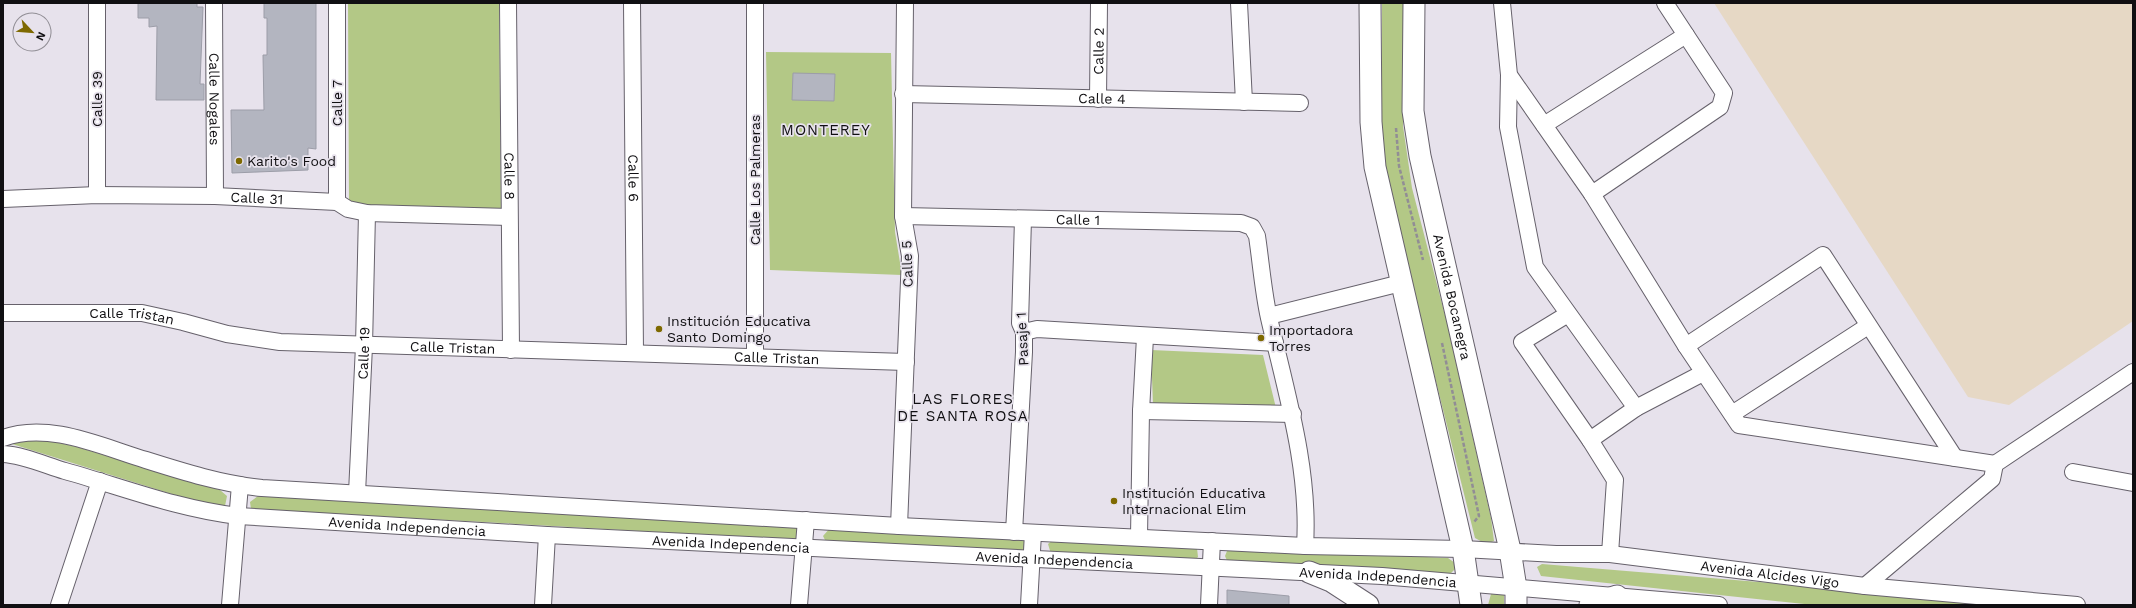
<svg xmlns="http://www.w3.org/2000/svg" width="2136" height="608" font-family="'Work Sans',sans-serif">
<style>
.industrial{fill:#e6d8c5}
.green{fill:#b3c886}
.building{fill:#b3b5c0;stroke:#9c9da8}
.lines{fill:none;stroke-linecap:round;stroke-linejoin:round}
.minor-casing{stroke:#66616b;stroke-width:18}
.major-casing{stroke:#66616b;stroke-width:23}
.path{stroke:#918d95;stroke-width:2.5;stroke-dasharray:4 2;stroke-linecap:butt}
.minor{stroke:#fff;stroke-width:16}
.major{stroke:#fff;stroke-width:21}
.poi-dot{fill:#7e6900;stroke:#e7e2ec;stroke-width:1.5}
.labels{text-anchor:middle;stroke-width:3.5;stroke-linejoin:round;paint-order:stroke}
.street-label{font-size:14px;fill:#100f12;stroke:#e7e2ec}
.poi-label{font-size:14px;fill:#100f12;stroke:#e7e2ec;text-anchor:start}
.neighbourhood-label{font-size:15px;letter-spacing:1px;fill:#100f12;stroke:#e7e2ec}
</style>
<rect width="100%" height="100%" fill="#e7e2ec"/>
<path class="industrial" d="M1714,3H2133V321L2009,405L1968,397Z"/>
<path class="green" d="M348,3H499L501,213L349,206Z
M1382,3H1404L1403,126L1412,188L1447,323L1491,518L1494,541L1486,544L1475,538L1382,165Z
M766,52L891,53L895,232L902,275L770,270Z
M1151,350L1263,355L1276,408L1153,405Z
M46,440L77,447L220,490L227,496L225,506L213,507L12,444V441Z
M258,496L795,526L800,528L801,540L251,509L250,502Z
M831,527L1021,537L1027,541L1028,546L1022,553L830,544L825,540L823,536Z
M1054,539L1197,548L1198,557L1195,560L1051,554L1048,544Z
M1232,548L1448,558L1455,563V569L1450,574L1228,563L1225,556L1227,551Z
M1542,564L1926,596L1993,605H1814L1541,576L1537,567Z
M1491,594L1504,595V605H1488Z"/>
<path class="building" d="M138,3H197V7H203L200,84H204V100H156L157,26L149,27V18H138Z
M264,3H316V149L308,148V170L232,173L231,110H264L263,55H267V18H264Z
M793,73L835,74L834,101L792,100Z
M1227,590L1289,596V605H1227Z"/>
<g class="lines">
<g class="minor-casing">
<g id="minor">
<path id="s1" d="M214,3L215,196"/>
<path d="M337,3V202"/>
<path id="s2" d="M508,3L511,350"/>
<path id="s3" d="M632,3L635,352"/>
<path d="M1239,3L1244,102"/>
<path d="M1502,3L1509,75L1592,194L1686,346L1739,425L1995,464"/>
<path d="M1509,75L1508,127L1535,267L1636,408"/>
<path id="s4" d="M903,94L1300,103"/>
<path id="s5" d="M1098,99L1099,3"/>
<path d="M1544,125L1686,35"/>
<path d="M1592,194L1720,107L1724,93L1665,3"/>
<path d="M97,195V3"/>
<path id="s6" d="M3,199L97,195L215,196L337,202L348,209L367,213L509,217"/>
<path id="s7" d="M903,216L1241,223L1252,227L1257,236C1261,263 1263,291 1269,318C1286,392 1310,469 1305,546"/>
<path id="s8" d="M3,313H142L183,322L227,334L280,342L906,362"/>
<path d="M1568,314L1522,342L1590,440L1615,480L1610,554"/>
<path d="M1269,316L1401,283"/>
<path d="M1024,332L1037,329L1275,343"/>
<path d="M1686,346L1823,255L1955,458"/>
<path d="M755,357V3"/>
<path d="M1141,411L1293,414"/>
<path d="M1732,414L1868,326"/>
<path id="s9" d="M3,438C49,421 102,447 146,460C184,472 222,484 262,488L899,526L1305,546L1463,549L1556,554H1610L1865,586L2077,605"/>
<path d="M1590,440L1636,408L1703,373"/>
<path id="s10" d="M3,454C23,455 45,465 65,471C122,487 178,509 238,516L547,535L1382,576L1719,605"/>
<path d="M2073,472L2133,483"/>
<path id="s11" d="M357,493L364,346L367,213"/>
<path d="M899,526L910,256L903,216L905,3"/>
<path d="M1014,532L1024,352V332L1020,323L1023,219"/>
<path d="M1139,537L1141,411L1145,337"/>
<path d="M1865,586L1992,479L1995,464L2133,372"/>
<path d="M59,605L100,481"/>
<path d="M230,605L240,485"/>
<path d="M543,605L547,535"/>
<path d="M799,605L806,520"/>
<path d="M1029,605L1033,533"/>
<path d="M1209,605L1212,541"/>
</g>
</g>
<g class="major-casing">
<g id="major">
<path d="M1370,3L1371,122L1375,167L1463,549L1471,605"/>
<path id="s12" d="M1414,3L1413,111L1420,156L1510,550L1516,588V605"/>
<path d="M1309,572L1331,581L1368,605"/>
<path d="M1590,605L1617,596"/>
</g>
</g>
<path class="path" d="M1396,128L1399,166L1423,260
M1442,343L1479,516L1474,522"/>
<use href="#minor" class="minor"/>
<use href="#major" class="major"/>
</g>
<g class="poi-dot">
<circle cx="239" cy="161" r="4"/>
<circle cx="659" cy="329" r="4"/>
<circle cx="1261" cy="338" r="4"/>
<circle cx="1114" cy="501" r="4"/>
</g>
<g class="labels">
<g class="street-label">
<text dy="5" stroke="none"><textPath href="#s5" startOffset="48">Calle 2</textPath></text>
<text transform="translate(97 99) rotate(-90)" y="5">Calle 39</text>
<text dy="5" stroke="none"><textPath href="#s1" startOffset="96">Calle Nogales</textPath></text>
<text dy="5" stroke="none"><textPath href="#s4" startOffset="199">Calle 4</textPath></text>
<text transform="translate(337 103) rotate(-90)" y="5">Calle 7</text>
<text dy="5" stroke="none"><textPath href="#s2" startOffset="173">Calle 8</textPath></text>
<text dy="5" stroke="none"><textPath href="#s3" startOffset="175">Calle 6</textPath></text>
<text transform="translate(755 180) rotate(-90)" y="5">Calle Los Palmeras</text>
<text dy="5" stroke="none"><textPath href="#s6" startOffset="254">Calle 31</textPath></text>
<text dy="5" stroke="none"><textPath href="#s7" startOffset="175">Calle 1</textPath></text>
<text transform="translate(907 264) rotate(-92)" y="5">Calle 5</text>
<text dy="5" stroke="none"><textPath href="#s12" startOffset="298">Avenida Bocanegra</textPath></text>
<text dy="5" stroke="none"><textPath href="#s8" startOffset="129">Calle Tristan</textPath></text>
<text transform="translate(1022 339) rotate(-93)" y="5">Pasaje 1</text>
<text dy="5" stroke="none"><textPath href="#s8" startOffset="453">Calle Tristan</textPath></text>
<text dy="5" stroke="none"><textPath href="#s11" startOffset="140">Calle 19</textPath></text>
<text dy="5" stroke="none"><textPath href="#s8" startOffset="777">Calle Tristan</textPath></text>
<text dy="5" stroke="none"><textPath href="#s10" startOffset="413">Avenida Independencia</textPath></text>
<text dy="5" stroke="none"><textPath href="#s10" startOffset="737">Avenida Independencia</textPath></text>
<text dy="5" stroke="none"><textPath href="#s10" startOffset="1061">Avenida Independencia</textPath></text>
<text dy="5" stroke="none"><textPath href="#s9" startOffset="1778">Avenida Alcides Vigo</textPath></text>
<text dy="5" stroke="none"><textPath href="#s10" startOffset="1385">Avenida Independencia</textPath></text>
</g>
<g class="poi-label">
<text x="247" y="166">Karito's Food</text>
<text x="667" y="326">Institución Educativa<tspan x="667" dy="16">Santo Domingo</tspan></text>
<text x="1269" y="335">Importadora<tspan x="1269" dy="16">Torres</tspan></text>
<text x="1122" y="498">Institución Educativa<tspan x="1122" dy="16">Internacional Elim</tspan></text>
</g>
<g class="neighbourhood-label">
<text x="826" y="135">MONTEREY</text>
<text x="963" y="404">LAS FLORES<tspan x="963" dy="17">DE SANTA ROSA</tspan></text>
</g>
</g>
<rect width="2136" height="608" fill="none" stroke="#100f12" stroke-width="8"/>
<g transform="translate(32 32) rotate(116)"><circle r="19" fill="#e7e2ec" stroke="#918e95"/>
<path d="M0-3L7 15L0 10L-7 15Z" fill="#7e6900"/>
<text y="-6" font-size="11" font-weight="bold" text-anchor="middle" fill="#100f12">N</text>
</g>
</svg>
